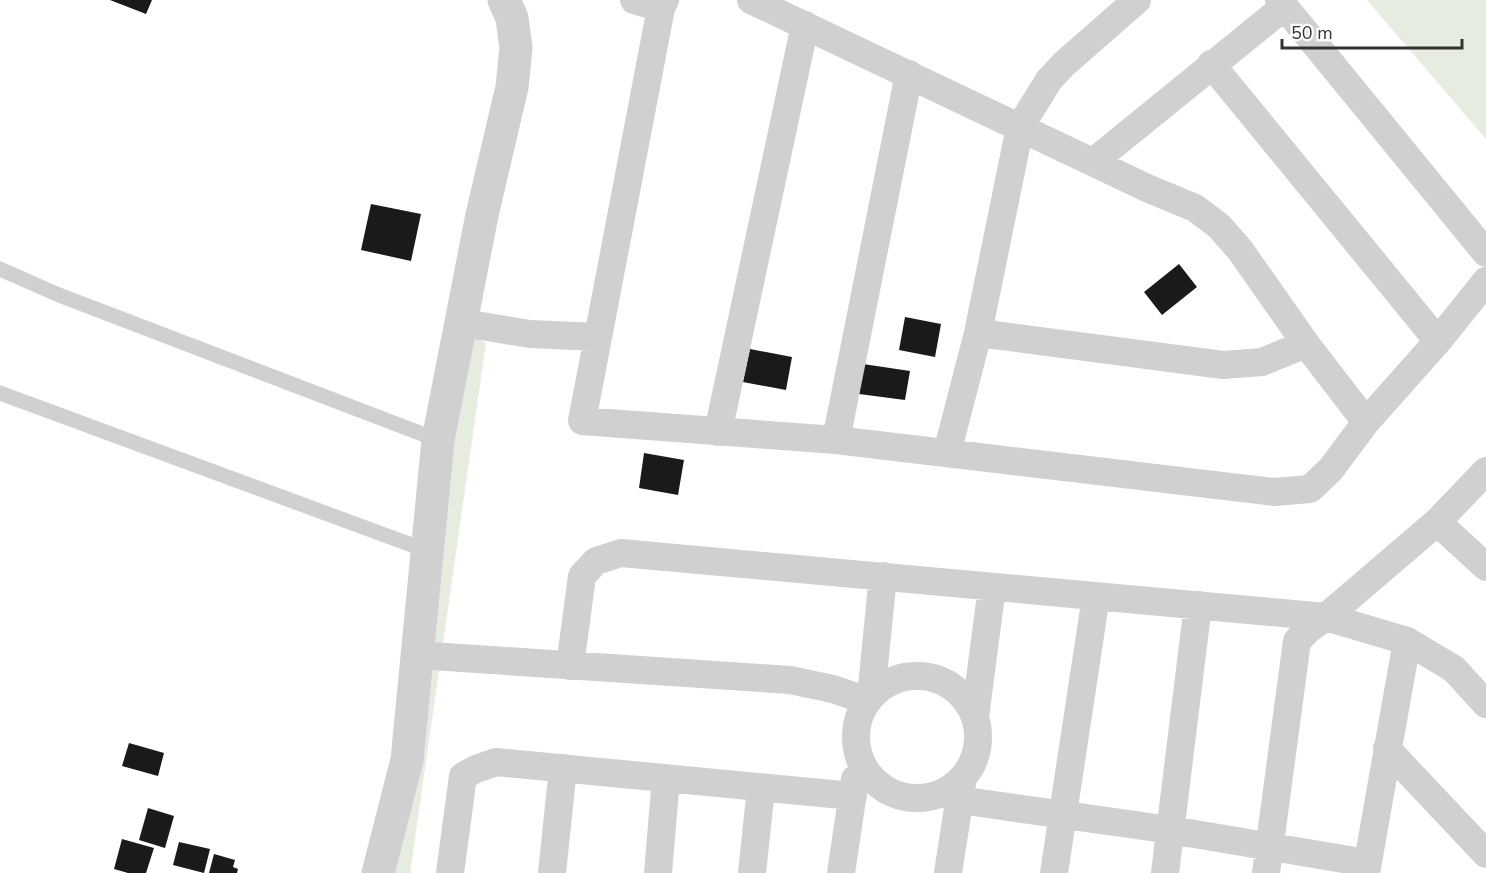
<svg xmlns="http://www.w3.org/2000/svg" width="1486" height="873" font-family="'Nunito Sans',sans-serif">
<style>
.green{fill:#e6ecdf}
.building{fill:#1a1a1a}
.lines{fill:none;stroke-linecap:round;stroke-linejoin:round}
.service{stroke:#d0d0d0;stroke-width:15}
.minor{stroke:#d0d0d0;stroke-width:28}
.tertiary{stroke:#d0d0d0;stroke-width:33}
</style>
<rect width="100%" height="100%" fill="#fff"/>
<path class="green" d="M1367,0H1486V139Z
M477,338L486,343L410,873H378L464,343Z"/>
<path class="building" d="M110,0H152L146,14Z
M371,204L421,214L411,261L361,250Z
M1179,264L1197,287L1162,315L1144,292Z
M905,317L941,324L935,357L899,350Z
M750,349L792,357L786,390L743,382Z
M863,364L910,371L905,400L859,394Z
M644,453L684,460L678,495L639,488Z
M129,743L164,753L158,776L122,766Z
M148,808L174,816L165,848L139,840Z
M122,839L154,848L146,873H128L114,869Z
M179,842L210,849L204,873L173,865Z
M214,854L235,860L233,867L238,869L237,873H209Z"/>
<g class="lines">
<path class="service" d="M0,269L59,295L438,440
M0,393L428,551"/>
<path class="minor" d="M634,0L661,8
M665,0L661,8L582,421L836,440L1274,492L1310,489L1331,469L1366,422L1438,341L1486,281
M751,0L1147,188L1195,208L1219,226L1240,250L1306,344L1366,422
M1279,0L1486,253
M1211,64L1438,341
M1093,162L1284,7
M463,323L530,334L598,337
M978,333L1223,365L1262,362L1306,344
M718,432L805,25
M836,440L909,74
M947,453L978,333L1020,127L1049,80L1064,64L1137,0
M1437,522L1486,567
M417,655L790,680L833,689L868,701
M570,666L582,576L596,561L621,553L1326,617L1437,522L1486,471
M856 737a61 61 0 1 1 122 0a61 61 0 1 1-122 0Z
M871,696L883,576
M975,717L992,587
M1387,749L1486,854
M959,800L1171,830L1367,863
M450,873L463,776L476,769L496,762L853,796
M552,873L563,768
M658,873L666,778
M752,873L761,788
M841,873L855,779
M948,873L962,783
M1054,873L1096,596
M1165,873L1198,605
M1266,873L1297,641L1309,629L1326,617L1407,641L1454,669L1486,704
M1366,873L1407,641"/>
<path class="tertiary" d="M378,873L407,760L438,440L482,215L512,87L516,48L512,18L504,0"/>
</g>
<path d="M1282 39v9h180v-9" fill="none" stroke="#333333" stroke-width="3"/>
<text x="1291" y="39" font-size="18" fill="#333333" stroke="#ffffff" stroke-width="4.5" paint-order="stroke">50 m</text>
</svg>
